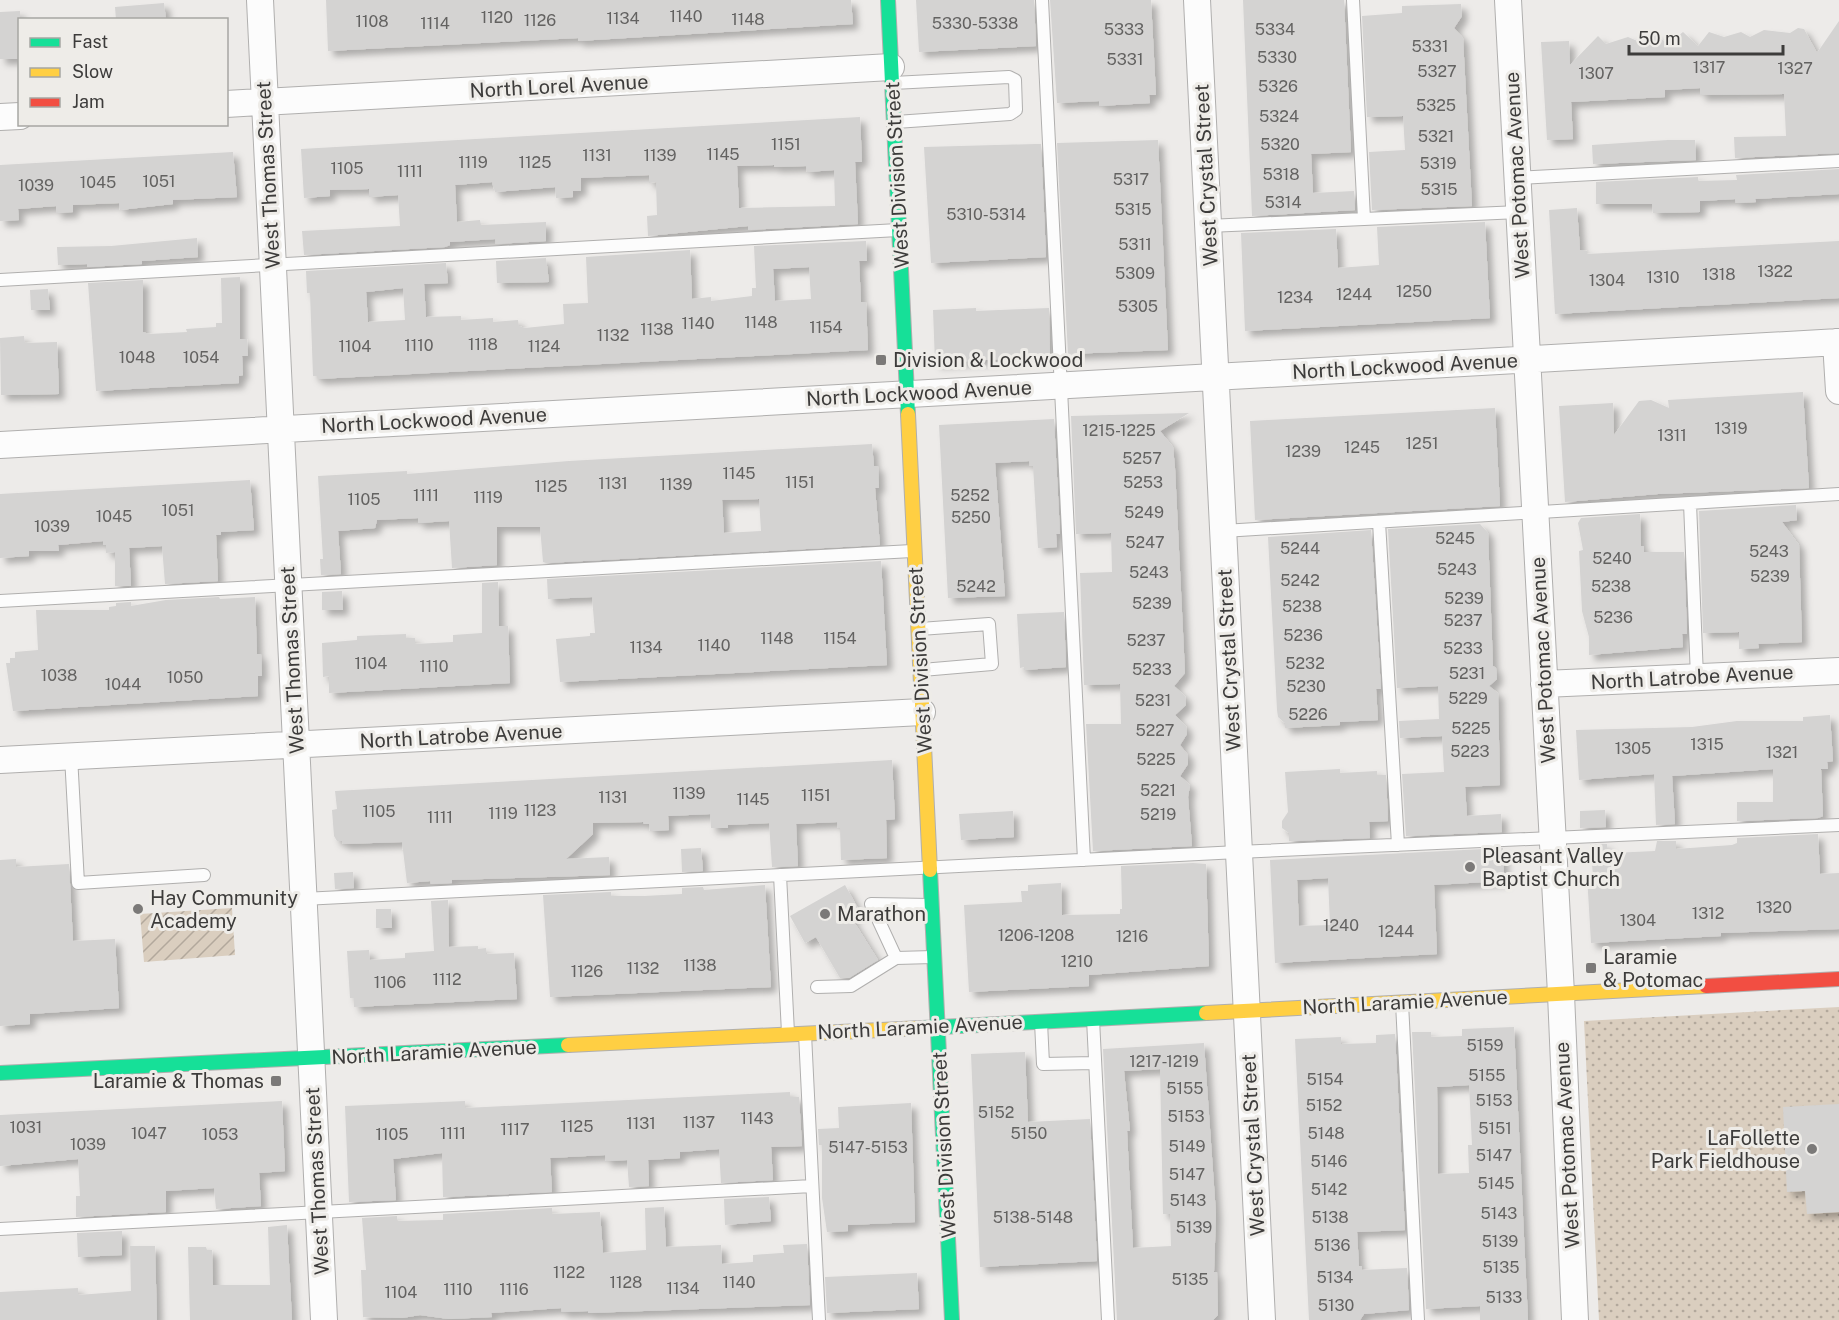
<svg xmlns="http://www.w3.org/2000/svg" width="1839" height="1320" font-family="'Public Sans',sans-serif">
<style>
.park{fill:url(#park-dots)}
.garden{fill:url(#garden-furrows)}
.building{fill:#d4d3d2;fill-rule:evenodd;filter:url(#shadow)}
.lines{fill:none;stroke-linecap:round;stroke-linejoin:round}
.lane-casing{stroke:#b0afae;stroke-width:14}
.street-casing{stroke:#b0afae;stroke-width:28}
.fast-casing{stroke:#b0afae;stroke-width:16}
.slow-casing{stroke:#b0afae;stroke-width:16}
.jam-casing{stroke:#b0afae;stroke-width:16}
.lane{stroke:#fcfcfc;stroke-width:12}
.street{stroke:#fcfcfc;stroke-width:26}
.fast{stroke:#16e098;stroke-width:14}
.slow{stroke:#ffcf43;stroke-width:14}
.jam{stroke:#f24e42;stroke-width:14}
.poi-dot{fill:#7b7978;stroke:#eeece8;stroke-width:2}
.labels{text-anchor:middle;stroke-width:6;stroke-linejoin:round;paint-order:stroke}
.number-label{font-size:16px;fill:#636261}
.street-label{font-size:20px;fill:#3d3c3b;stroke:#eeece8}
.poi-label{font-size:20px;fill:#3d3c3b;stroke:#eeece8;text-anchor:start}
</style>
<defs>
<pattern id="park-dots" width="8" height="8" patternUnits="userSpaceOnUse" patternTransform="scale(1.5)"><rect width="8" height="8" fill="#dacebf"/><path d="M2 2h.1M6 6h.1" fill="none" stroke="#b2a89c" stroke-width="1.8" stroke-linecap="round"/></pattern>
<pattern id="garden-furrows" width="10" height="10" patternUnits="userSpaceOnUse" patternTransform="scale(1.5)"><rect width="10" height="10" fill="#dacebf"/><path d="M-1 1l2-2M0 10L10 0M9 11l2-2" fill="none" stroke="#b2a89c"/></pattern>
<filter id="shadow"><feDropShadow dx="5.5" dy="5.5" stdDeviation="3" flood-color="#0004"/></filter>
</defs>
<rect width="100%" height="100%" fill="#edebe9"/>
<path class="park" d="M1839,1007V1320H1599L1584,1021Z"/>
<path class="garden" d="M232,908L235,955L144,962L140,914Z"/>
<path class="building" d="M326,0H851L853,24L578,41V38L328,51Z
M916,0H1034L1036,46L919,52Z
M1050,0H1151L1156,95H1149L1150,103L1099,106V101L1057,103Z
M1243,0H1344L1351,152L1311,154L1313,193L1354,191L1355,210L1252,216Z
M164,3L166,20H116L115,7Z
M1461,4L1462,16L1454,28L1463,38L1472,206L1372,210L1369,152L1405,150L1403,116L1367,117L1362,16L1402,13V6Z
M20,11V59H0V12Z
M1839,21V153L1735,158L1734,137L1786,136L1784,94L1700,95V88L1665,90V97L1571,102L1573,139L1547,140L1541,42L1569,41L1570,65L1598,36L1606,44L1628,37L1642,43L1656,35L1668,44L1683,32L1698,46L1709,32L1724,37L1741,32L1750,37L1764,30L1790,33L1798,28L1804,29L1817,53Z
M860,117L862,162H855L858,224L748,230V226L648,236L647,216L657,215L656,182L649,183V175L581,178V191H573V197L556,198L555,187L495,192L492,182L455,185L457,222L480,220L481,225L546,222V241L496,244L495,239L450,242V245L445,247L304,255L302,231L400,226L398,195L369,197V189L330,190V196L304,198L301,149ZM774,165V167L806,166L807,172L834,170L835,206L739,208L737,166Z
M1158,140L1168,350L1068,354L1057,143Z
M1668,140H1695L1696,160L1593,164L1592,145Z
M1036,144H1041L1046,257L931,263L924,147Z
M233,152L237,197L173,200V204L120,210L119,203L73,205V212L56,213V206L18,209L19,220L0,221V165Z
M1839,169V194L1755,199L1756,202L1736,203L1735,199L1700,201V212L1653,213L1652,204H1596V182L1698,177V181L1737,180L1736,175Z
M1577,208L1580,250L1587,251V254L1839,241V298L1555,314L1549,210Z
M1485,222L1490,318L1245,331L1241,233L1336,229L1338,268L1379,265L1377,227Z
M197,238L198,257L142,261V264L87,267V264L58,265L57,247L111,246Z
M866,241L867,261H859L861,302H866L868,350L318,379V376H313L310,293H307L306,271L446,263L448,283L424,284L426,317L461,316V320L493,318V322L518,320L519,326L525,328L564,324L563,304L588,303L586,257L690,250L692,299L711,297V301L752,296V288H756L754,246ZM809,267L811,299L775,301L773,269ZM403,288L405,320L368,322L366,292Z
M546,258L549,282L497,283L496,261Z
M240,277V339H247L248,356H242L243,375L239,376V383L96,391L88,283L143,280V332L149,334L187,332L186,329L216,327V323H222L221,278Z
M48,289L50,310H31L30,290Z
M976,308V311L1049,308L1050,356L935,363L933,310Z
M24,336L25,343L57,342L59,394L1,395L0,338Z
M1803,392L1809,488L1658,494L1565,502L1559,406L1613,403L1614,435L1639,401L1651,400L1669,408L1668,400Z
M1495,408L1500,506L1255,520L1250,421Z
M1189,413L1160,431L1173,447L1175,468L1185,673L1174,686L1185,696L1186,705L1175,715L1186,726L1187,734L1180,745L1188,755V764L1180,776L1190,785L1188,797L1192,846L1093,851L1086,724H1121L1120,684L1084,685L1080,573L1112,572L1111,533L1076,534L1071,416Z
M1054,419L1060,534H1056L1057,547L1038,548L1033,466H1030L1029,461L995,463L1005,596L948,598L939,425Z
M872,444L874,466H878L879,488H875L880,545L546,563L543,562L540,527H497V565L452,568L449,521L418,523V518L377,520L375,528L338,531L341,574L321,575L320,559H323L318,476L407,471V474L569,461ZM759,499L761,531L724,533L722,500Z
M250,480L254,530L221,532V535H216L218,581L165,584L162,546L129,548L131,586H115V552L106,553V545H103V541L58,545L59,551H29V556L0,558V494Z
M1796,505L1797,520L1782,522L1799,545L1802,642L1758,644L1759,648L1739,649V632L1703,633L1699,511Z
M1640,514L1641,546H1644V552H1684L1687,634H1682L1683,647L1589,655V637L1582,611L1579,551L1583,550L1578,523L1581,518Z
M1480,524L1488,533L1493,666L1496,668L1497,679L1489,686L1498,693L1500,785L1465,787L1467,816L1501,814L1502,832L1406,836L1402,774L1444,772L1442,736L1400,738L1399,721L1439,719L1438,686L1397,688L1388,529Z
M1371,530L1381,689H1376L1378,720L1340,722V725L1285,728V723L1278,717L1277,710L1268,537Z
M881,561L887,665L560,682L556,639L590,636V633H595L592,597L548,599L547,579Z
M498,582L499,626H508L510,683L329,693V676L323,677L322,643L357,640V636L406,634V638H415V644L453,642V635L482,633V583Z
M342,591L343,610H322V592Z
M219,597L220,599L255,597L257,654H261L262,676H258V696L13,711L6,663H10V658H15V652L38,650L36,610H109V607L116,606V603L131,602V606L166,600Z
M1064,612L1066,667L1024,670V667L1020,668L1017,614Z
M1830,715L1833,761L1827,762L1828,769H1821L1823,816L1818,818L1737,821V802H1773V769L1672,776L1675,824L1656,825L1654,774L1579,780L1576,730L1692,727L1737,721H1803V717Z
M892,760L895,819L886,820L887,858L841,860L840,828H838L837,822L796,824L798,866L772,867L769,823L728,825V828H711L710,814L668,816L669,830L650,831L649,824H644L643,822L593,823V834L566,859L609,857L610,875L452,880V883L431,884L430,881L407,883L402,842L343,844L342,841H337L334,836L332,810L337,809L335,791Z
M1340,769V773L1377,771V775H1386L1388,821L1369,822L1370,838L1289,841V833L1282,828V821L1288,812L1285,772Z
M1605,810L1606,827L1580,828V811Z
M1013,811L1014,837L961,840L959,814Z
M1818,834L1820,874L1839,873V929L1721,933V936L1591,943L1587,875H1593L1590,844H1607V851L1612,850V853L1655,851L1657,841H1676V849L1732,845L1737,843V838Z
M701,848L703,871L682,872L681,849Z
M1503,848L1504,881L1434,885L1437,954L1275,963L1270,860ZM1328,878L1330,925L1299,926L1297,880Z
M16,859V867L69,864L73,941L115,939L119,1008L30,1014V1024L0,1026V860Z
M1193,863L1206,864L1209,966L1089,975V986L969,992L964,905L1022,902L1021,891H1028V885L1061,883L1062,915L1120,914V909H1122L1121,866Z
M353,872L354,888L335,889L334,873Z
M765,885L771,987L550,997L543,895L611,892V896H644L682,894V888L703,887L704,890Z
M845,885L860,912L851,917L878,960L849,978H840L816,937L805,943L790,916Z
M448,900L449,947L478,946V949L486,948V954L514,953L517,999L354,1007V998H350L347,951L369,950L370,960L405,958V953L434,951L431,901Z
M376,909H391L392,928H376Z
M1514,1027L1528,1320H1480V1306L1426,1309L1412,1032H1431V1037L1462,1036V1029ZM1469,1085L1472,1145H1468L1469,1173L1438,1174L1437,1087Z
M1395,1034L1405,1230L1357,1232L1359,1266H1362V1270L1407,1268L1409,1310L1364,1314L1360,1320H1309L1295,1039L1341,1037V1044L1376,1043V1035Z
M1204,1043L1216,1214L1214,1272H1217L1218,1315L1213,1320H1117L1103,1049ZM1160,1069L1163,1214H1170L1171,1246L1133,1248L1127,1131H1130L1124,1071Z
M1025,1052L1028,1122L1090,1119L1097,1261L980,1267L971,1054Z
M790,1092V1097H799L802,1146L771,1147L773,1180L721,1183L719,1149L680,1152V1158L648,1160L649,1186L629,1187L627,1160L606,1161L605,1155L550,1158L552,1192L443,1197L442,1153L393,1159L396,1200L349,1202L345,1106L465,1101V1108Z
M282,1101L285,1171L259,1173L261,1206L216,1209L214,1188L166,1191V1212L76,1217V1196H80L78,1159L0,1166V1115Z
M911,1103L915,1222L848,1225V1231L827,1232L822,1198V1145H819L818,1129L839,1128L838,1107Z
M1839,1104V1212L1807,1214L1805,1191L1787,1192L1783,1107Z
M769,1197L771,1221L725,1225L724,1199Z
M664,1207L666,1247L721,1245L722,1264L753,1262V1255L781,1253H784L783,1245L807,1244L810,1305L588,1313V1311L562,1312L561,1308L491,1313L492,1317L449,1319L420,1315L402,1318L363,1317L361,1270H366L362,1218L397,1216V1221L440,1220H443V1214L552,1208V1214L600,1212L603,1253L646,1250L645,1208Z
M287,1225L292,1320H190L188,1247H206L207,1250H212L213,1285H270L268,1227Z
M122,1231V1255L78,1257L77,1233Z
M130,1246H155L157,1320H0V1292L78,1288V1295L131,1291Z
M917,1273L919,1309L827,1313L825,1277Z"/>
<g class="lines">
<g class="lane-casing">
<path id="lane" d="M1042,0L1084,860
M1353,0L1364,219
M893,83L1009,77L1015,80L1016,110L1010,114L896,122
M1517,178L1839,161
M1208,226L1519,212
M0,280L898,230
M1690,503L1697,677
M1379,522L1398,845
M1223,531L1839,494
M0,601L912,551
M920,629L989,624L992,664L922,670
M71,756L78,883L204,875
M780,875L788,1033
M303,899L1238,852L1839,825
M896,958L871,904L930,905
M817,987L851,986L896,958L933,957
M1402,1003L1418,1320
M1093,1019L1108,1320
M1041,1022L1043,1064L1095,1063
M805,1034L819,1320
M0,1229L812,1186"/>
</g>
<g class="street-casing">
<path id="street" d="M260,0L324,1320
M1197,0L1262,1320
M1508,0L1561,994L1575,1320
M226,104L891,67
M0,117L20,116
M1836,342L1839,391
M0,445L1839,342
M1544,684L1839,671
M0,760L922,712"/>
</g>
<g class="fast-casing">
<path id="fast" d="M888,0L908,414
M930,870L952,1320
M922,1028L1206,1013
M0,1073L568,1045"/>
</g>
<g class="slow-casing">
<path id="slow" d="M908,414L930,870
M1206,1013L1706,986
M568,1045L922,1028"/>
</g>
<g class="jam-casing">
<path id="jam" d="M1706,986L1839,979"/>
</g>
<use href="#lane" class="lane"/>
<use href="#street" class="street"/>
<use href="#fast" class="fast"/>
<use href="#slow" class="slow"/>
<use href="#jam" class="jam"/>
</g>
<g class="poi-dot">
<rect x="875" y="354" width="12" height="12" rx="3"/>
<circle cx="1470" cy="867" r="6"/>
<circle cx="138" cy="909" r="6"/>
<circle cx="825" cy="914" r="6"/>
<rect x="1585" y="962" width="12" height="12" rx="3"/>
<rect x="270" y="1075" width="12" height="12" rx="3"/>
<circle cx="1812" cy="1149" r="6"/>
</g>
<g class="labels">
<g class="number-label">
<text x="686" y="22">1140</text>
<text x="497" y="23">1120</text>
<text x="623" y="24">1134</text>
<text x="748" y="25">1148</text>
<text x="540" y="26">1126</text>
<text x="372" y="27">1108</text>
<text x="435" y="29">1114</text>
<text x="975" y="29">5330-5338</text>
<text x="1124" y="35">5333</text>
<text x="1275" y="35">5334</text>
<text x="1430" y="52">5331</text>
<text x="1277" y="63">5330</text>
<text x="1125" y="65">5331</text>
<text x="1709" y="73">1317</text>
<text x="1795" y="74">1327</text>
<text x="1437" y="77">5327</text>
<text x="1596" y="79">1307</text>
<text x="1278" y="92">5326</text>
<text x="1436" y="111">5325</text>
<text x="1279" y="122">5324</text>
<text x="1436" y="142">5321</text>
<text x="786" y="150">1151</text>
<text x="1280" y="150">5320</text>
<text x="723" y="160">1145</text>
<text x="597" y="161">1131</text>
<text x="660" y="161">1139</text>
<text x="473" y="168">1119</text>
<text x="535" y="168">1125</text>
<text x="1438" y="169">5319</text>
<text x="347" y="174">1105</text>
<text x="410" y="177">1111</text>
<text x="1281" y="180">5318</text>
<text x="1131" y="185">5317</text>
<text x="159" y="187">1051</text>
<text x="98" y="188">1045</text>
<text x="36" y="191">1039</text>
<text x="1439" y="195">5315</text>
<text x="1283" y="208">5314</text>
<text x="1133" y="215">5315</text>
<text x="986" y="220">5310-5314</text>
<text x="1135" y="250">5311</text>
<text x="1775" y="277">1322</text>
<text x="1135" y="279">5309</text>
<text x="1719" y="280">1318</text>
<text x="1663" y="283">1310</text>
<text x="1607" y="286">1304</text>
<text x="1414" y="297">1250</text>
<text x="1354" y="300">1244</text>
<text x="1295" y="303">1234</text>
<text x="1138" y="312">5305</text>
<text x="761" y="328">1148</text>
<text x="698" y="329">1140</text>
<text x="826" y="333">1154</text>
<text x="657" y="335">1138</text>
<text x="613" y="341">1132</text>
<text x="483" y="350">1118</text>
<text x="419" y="351">1110</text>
<text x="355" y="352">1104</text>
<text x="544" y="352">1124</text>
<text x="137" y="363">1048</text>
<text x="201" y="363">1054</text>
<text x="1731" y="434">1319</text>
<text x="1119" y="436">1215-1225</text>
<text x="1672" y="441">1311</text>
<text x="1422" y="449">1251</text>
<text x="1362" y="453">1245</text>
<text x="1303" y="457">1239</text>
<text x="1142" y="464">5257</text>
<text x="739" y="479">1145</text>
<text x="800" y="488">1151</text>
<text x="1143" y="488">5253</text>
<text x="613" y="489">1131</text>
<text x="676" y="490">1139</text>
<text x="551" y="492">1125</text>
<text x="426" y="501">1111</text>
<text x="970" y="501">5252</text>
<text x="488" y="503">1119</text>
<text x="364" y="505">1105</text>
<text x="178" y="516">1051</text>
<text x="1144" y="518">5249</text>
<text x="114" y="522">1045</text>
<text x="971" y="523">5250</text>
<text x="52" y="532">1039</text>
<text x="1455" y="544">5245</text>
<text x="1145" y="548">5247</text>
<text x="1300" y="554">5244</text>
<text x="1769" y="557">5243</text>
<text x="1612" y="564">5240</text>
<text x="1457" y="575">5243</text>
<text x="1149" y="578">5243</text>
<text x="1770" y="582">5239</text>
<text x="1300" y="586">5242</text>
<text x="976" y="592">5242</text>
<text x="1611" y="592">5238</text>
<text x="1464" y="604">5239</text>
<text x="1152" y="609">5239</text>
<text x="1302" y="612">5238</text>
<text x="1613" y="623">5236</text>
<text x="1463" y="626">5237</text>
<text x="1303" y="641">5236</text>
<text x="777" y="644">1148</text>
<text x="840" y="644">1154</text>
<text x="1146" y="646">5237</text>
<text x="714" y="651">1140</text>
<text x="646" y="653">1134</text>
<text x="1463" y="654">5233</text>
<text x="371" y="669">1104</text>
<text x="1305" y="669">5232</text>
<text x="434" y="672">1110</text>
<text x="1152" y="675">5233</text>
<text x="1467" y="679">5231</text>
<text x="59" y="681">1038</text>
<text x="185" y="683">1050</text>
<text x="123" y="690">1044</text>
<text x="1306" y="692">5230</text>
<text x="1468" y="704">5229</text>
<text x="1153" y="706">5231</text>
<text x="1308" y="720">5226</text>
<text x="1471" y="734">5225</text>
<text x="1155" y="736">5227</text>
<text x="1707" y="750">1315</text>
<text x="1633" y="754">1305</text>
<text x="1470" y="757">5223</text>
<text x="1782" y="758">1321</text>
<text x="1156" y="765">5225</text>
<text x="1158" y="796">5221</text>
<text x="689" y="799">1139</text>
<text x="816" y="801">1151</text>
<text x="613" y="803">1131</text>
<text x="753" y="805">1145</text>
<text x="540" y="816">1123</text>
<text x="379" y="817">1105</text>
<text x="503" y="819">1119</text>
<text x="1158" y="820">5219</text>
<text x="440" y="823">1111</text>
<text x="1774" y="913">1320</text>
<text x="1708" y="919">1312</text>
<text x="1638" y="926">1304</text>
<text x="1341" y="931">1240</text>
<text x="1396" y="937">1244</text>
<text x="1036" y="941">1206-1208</text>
<text x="1132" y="942">1216</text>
<text x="1077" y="967">1210</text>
<text x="700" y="971">1138</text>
<text x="643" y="974">1132</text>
<text x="587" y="977">1126</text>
<text x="447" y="985">1112</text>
<text x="390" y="988">1106</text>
<text x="1485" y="1051">5159</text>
<text x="1164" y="1067">1217-1219</text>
<text x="1487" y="1081">5155</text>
<text x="1325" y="1085">5154</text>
<text x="1185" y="1094">5155</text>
<text x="1494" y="1106">5153</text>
<text x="1324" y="1111">5152</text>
<text x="996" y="1118">5152</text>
<text x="1186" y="1122">5153</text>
<text x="757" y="1124">1143</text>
<text x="699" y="1128">1137</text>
<text x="641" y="1129">1131</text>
<text x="577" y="1132">1125</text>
<text x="26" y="1133">1031</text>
<text x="1495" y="1134">5151</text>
<text x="515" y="1135">1117</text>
<text x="149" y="1139">1047</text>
<text x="453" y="1139">1111</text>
<text x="1029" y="1139">5150</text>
<text x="1326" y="1139">5148</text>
<text x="220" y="1140">1053</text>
<text x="392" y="1140">1105</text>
<text x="88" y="1150">1039</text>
<text x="1187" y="1152">5149</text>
<text x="868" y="1153">5147-5153</text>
<text x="1494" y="1161">5147</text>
<text x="1329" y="1167">5146</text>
<text x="1187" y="1180">5147</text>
<text x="1496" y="1189">5145</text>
<text x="1329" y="1195">5142</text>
<text x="1188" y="1206">5143</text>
<text x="1499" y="1219">5143</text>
<text x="1033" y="1223">5138-5148</text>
<text x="1330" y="1223">5138</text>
<text x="1194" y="1233">5139</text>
<text x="1500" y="1247">5139</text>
<text x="1332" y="1251">5136</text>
<text x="1501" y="1273">5135</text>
<text x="569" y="1278">1122</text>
<text x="1335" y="1283">5134</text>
<text x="1190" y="1285">5135</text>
<text x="626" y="1288">1128</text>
<text x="739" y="1288">1140</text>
<text x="683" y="1294">1134</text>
<text x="458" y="1295">1110</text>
<text x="514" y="1295">1116</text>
<text x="401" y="1298">1104</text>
<text x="1504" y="1303">5133</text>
<text x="1336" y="1311">5130</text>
</g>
<g class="street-label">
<text transform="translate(559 86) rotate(-3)" y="7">North Lorel Avenue</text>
<text transform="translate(268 175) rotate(-93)" y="7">West Thomas Street</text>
<text transform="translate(897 175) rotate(-93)" y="7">West Division Street</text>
<text transform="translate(1206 175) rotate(-93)" y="7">West Crystal Street</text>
<text transform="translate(1517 175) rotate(-93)" y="7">West Potomac Avenue</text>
<text transform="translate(1405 366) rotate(-3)" y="7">North Lockwood Avenue</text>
<text transform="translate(919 393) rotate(-3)" y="7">North Lockwood Avenue</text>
<text transform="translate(434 420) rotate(-3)" y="7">North Lockwood Avenue</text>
<text transform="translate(292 660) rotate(-93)" y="7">West Thomas Street</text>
<text transform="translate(920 660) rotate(-93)" y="7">West Division Street</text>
<text transform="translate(1229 660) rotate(-93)" y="7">West Crystal Street</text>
<text transform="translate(1543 660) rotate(-93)" y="7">West Potomac Avenue</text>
<text transform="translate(1692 677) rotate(-3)" y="7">North Latrobe Avenue</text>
<text transform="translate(461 736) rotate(-3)" y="7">North Latrobe Avenue</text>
<text transform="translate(1405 1002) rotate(-3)" y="7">North Laramie Avenue</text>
<text transform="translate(920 1027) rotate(-3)" y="7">North Laramie Avenue</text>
<text transform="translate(434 1052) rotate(-3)" y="7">North Laramie Avenue</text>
<text transform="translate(944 1145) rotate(-93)" y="7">West Division Street</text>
<text transform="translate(1253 1145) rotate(-93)" y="7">West Crystal Street</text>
<text transform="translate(1567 1145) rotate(-93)" y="7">West Potomac Avenue</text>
<text transform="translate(317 1181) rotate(-93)" y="7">West Thomas Street</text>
</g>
<g class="poi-label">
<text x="893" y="367">Division &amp; Lockwood</text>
<text x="1482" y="863">Pleasant Valley<tspan x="1482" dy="23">Baptist Church</tspan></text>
<text x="150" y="905">Hay Community<tspan x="150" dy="23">Academy</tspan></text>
<text x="837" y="921">Marathon</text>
<text x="1603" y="964">Laramie<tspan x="1603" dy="23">&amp; Potomac</tspan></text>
<text x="264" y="1088" text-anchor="end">Laramie &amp; Thomas</text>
<text x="1800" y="1145" text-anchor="end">LaFollette<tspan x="1800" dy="23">Park Fieldhouse</tspan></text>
</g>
</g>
<rect x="18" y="18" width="210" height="108" fill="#eeece8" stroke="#a7a6a3" stroke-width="1.5"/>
<rect x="30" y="38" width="30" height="9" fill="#16e098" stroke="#a7a6a3" stroke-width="1.5"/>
<text x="72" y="48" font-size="18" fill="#3d3c3b">Fast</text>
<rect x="30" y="68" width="30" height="9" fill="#ffcf43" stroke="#a7a6a3" stroke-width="1.5"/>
<text x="72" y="78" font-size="18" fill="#3d3c3b">Slow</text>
<rect x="30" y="98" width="30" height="9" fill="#f24e42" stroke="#a7a6a3" stroke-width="1.5"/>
<text x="72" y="108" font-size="18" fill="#3d3c3b">Jam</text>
<path d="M1629 45v9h154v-9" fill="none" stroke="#3d3c3b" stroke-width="3"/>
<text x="1638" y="45" font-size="18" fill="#3d3c3b" stroke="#eeece8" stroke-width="4.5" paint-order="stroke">50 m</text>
</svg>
